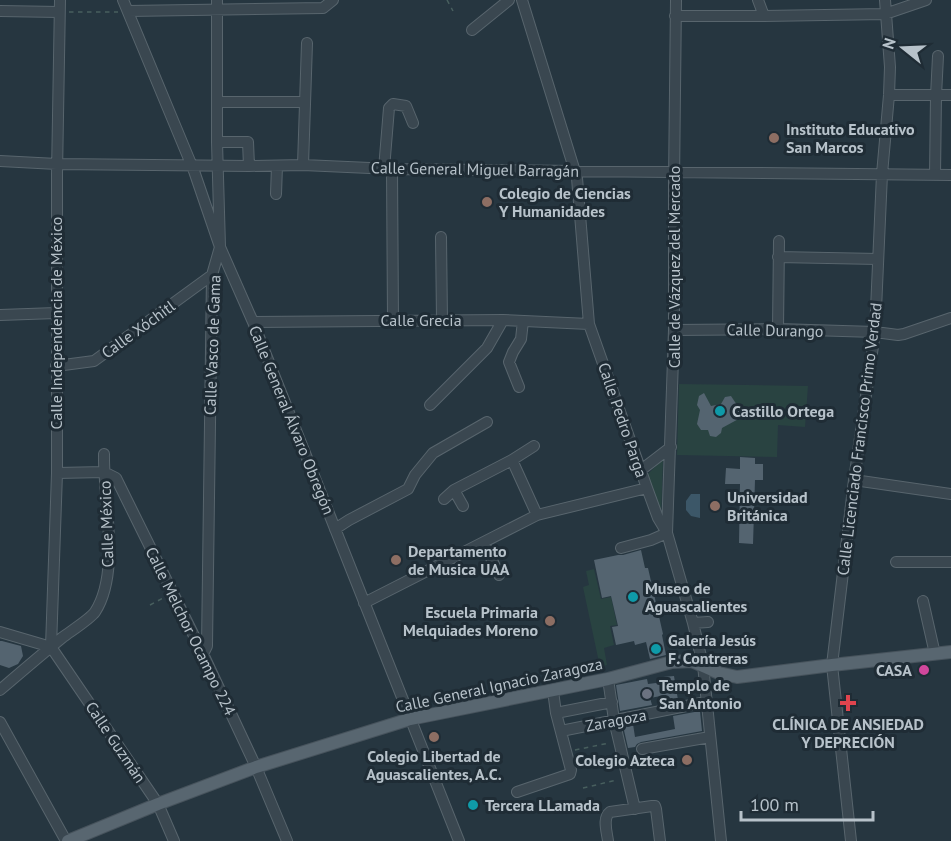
<svg xmlns="http://www.w3.org/2000/svg" width="951" height="841" font-family="'PT Sans',sans-serif">
<style>
.green{fill:#294341}
.water{fill:#3c5768}
.building{fill:#546470}
.lines{fill:none;stroke-linecap:round;stroke-linejoin:round}
.minor-casing{stroke:#58656d;stroke-width:12}
.major-casing{stroke:#47535c;stroke-width:14}
.path{stroke:#485f5e;stroke-width:1.5;stroke-dasharray:4.5 4.5;stroke-linecap:butt}
.minor{stroke:#3a4750;stroke-width:10}
.major{stroke:#586670;stroke-width:12}
.education-dot{fill:#8d6e63;stroke:#1f2c35;stroke-width:2}
.culture-dot{fill:#0f9aa8;stroke:#1f2c35;stroke-width:2}
.hotel-dot{fill:#d1479c;stroke:#1f2c35;stroke-width:2}
.worship-dot{fill:#6b7280;stroke:#1f2c35;stroke-width:2}
.health-dot{fill:#e0444e;stroke:#1f2c35;stroke-width:2}
.labels{text-anchor:middle;stroke-width:6;stroke-linejoin:round;paint-order:stroke}
.poi-label{font-size:16px;font-weight:bold;fill:#b7c2ca;stroke:#1f2c35;text-anchor:start}
.street-label{font-size:16px;fill:#b7c2ca;stroke:#1f2c35}
</style>
<rect width="100%" height="100%" fill="#263640"/>
<path class="green" d="M679,384L808,386L805,427L778,425L777,457L677,455Z
M663,459L661,517L647,475Z
M594,569L601,599L611,597L617,625L610,626L614,645L604,648L607,665L600,667L583,587L589,585L586,571Z"/>
<path class="water" d="M691,494H700V518L691,516L686,510V501Z"/>
<path class="building" d="M704,393L711,406L721,404L725,397L731,396L737,405H740L745,408L744,416L722,428L721,433L716,437L710,436L708,430H701L697,424L700,410L697,405L699,396Z
M740,457L755,458V464H763V480H755L753,544L739,543L740,484H725L726,468L740,469Z
M641,550L645,568H648L663,634L662,635L666,655L650,659L646,642L635,645L634,641L616,645L612,627L618,626L611,596L602,598L594,560L618,555H623Z
M0,641H2L21,646L23,656L18,664L9,668L0,665Z
M674,676L678,700L671,701L670,700H668L666,695L650,698L652,705L620,711L616,685L647,679L648,684L664,682L663,677Z
M700,711L702,731L641,742L637,744L635,747L628,748L623,726L633,724L635,737L675,729L673,716Z"/>
<g class="lines">
<g class="minor-casing">
<path id="minor" d="M123,0L194,171L220,247L253,322L459,841
M522,0L577,178L589,324L647,488L658,518L667,533L693,623L703,665L721,841
M758,0L764,16
M0,11L59,12
M128,11L323,8L333,0
M675,16H764L885,14L926,0
M472,30L509,0
M889,95H951
M217,102H305
M217,142H248L249,166
M0,161L57,164L249,166L303,165L392,169L951,175
M303,165L307,43
M384,169L389,108L393,104L406,106L413,123
M392,169L393,320
M935,175L936,96L938,56
M276,194L277,166
M441,237L442,320
M778,257L878,259
M0,315L56,313
M253,322L503,320L589,324
M778,329L779,241
M674,330L778,329L875,332L898,335L904,334L951,318
M56,366L94,361L212,275
M519,387L509,362L513,352L521,339L523,321
M430,405L487,348L503,320
M512,460L537,515
M641,470L671,447
M57,473L104,472L116,478L203,654L256,767L287,841
M854,480L951,494
M454,490L512,460L534,446
M444,499L454,490L463,506
M335,529L349,520L408,489L415,475L433,453L487,422
M667,533L674,330V182L676,0
M484,543L499,575
M621,548L651,540L667,533
M896,562H951
M923,601L935,654
M364,603L537,515L647,488
M693,623L708,622
M0,632L51,647
M51,647L57,473V174L60,0
M51,647L158,804L174,841
M203,654L207,646L212,275L220,247L217,142V0
M608,679L614,720L635,809
M0,690C21,672 42,654 63,637C71,631 90,619 95,612C121,572 103,500 104,454
M556,713L612,702
M0,722L66,841
M561,731L706,702
M642,749L710,737
M517,792L570,774L571,770L556,713L553,691
M608,841C607,832 602,818 610,812L652,806H655L656,809L660,841
M851,841L832,665L854,480L875,332L882,174L889,95L890,67L885,0"/>
</g>
<g class="major-casing">
<path id="major" d="M68,841L158,804L256,767L410,719L608,679L672,662L692,661L719,673L737,677L832,665L951,652"/>
</g>
<path class="path" d="M447,0L453,11
M69,12H118
M150,605L165,597
M575,750L609,743
M580,768L614,763
M583,788L617,780"/>
<use href="#minor" class="minor"/>
<use href="#major" class="major"/>
</g>
<g class="education-dot">
<circle cx="774" cy="138" r="6"/>
<circle cx="487" cy="202" r="6"/>
<circle cx="715" cy="506" r="6"/>
<circle cx="396" cy="560" r="6"/>
<circle cx="550" cy="621" r="6"/>
<circle cx="434" cy="737" r="6"/>
<circle cx="687" cy="760" r="6"/>
</g>
<g class="culture-dot">
<circle cx="720" cy="411" r="6"/>
<circle cx="633" cy="597" r="6"/>
<circle cx="656" cy="649" r="6"/>
<circle cx="473" cy="805" r="6"/>
</g>
<circle class="hotel-dot" cx="924" cy="670" r="6"/>
<circle class="worship-dot" cx="647" cy="694" r="6"/>
<path class="health-dot" d="M845 694h6v6h6v6h-6v6h-6v-6h-6v-6h6z"/>
<g class="labels">
<g class="poi-label">
<text x="786" y="135">Instituto Educativo<tspan x="786" dy="18">San Marcos</tspan></text>
<text x="499" y="199">Colegio de Ciencias<tspan x="499" dy="18">Y Humanidades</tspan></text>
<text x="732" y="417">Castillo Ortega</text>
<text x="727" y="503">Universidad<tspan x="727" dy="18">Británica</tspan></text>
<text x="408" y="557">Departamento<tspan x="408" dy="18">de Musica UAA</tspan></text>
<text x="645" y="594">Museo de<tspan x="645" dy="18">Aguascalientes</tspan></text>
<text x="538" y="618" text-anchor="end">Escuela Primaria<tspan x="538" dy="18">Melquiades Moreno</tspan></text>
<text x="668" y="646">Galería Jesús<tspan x="668" dy="18">F. Contreras</tspan></text>
<text x="912" y="676" text-anchor="end">CASA</text>
<text x="659" y="691">Templo de<tspan x="659" dy="18">San Antonio</tspan></text>
<text x="848" y="730" text-anchor="middle">CLÍNICA DE ANSIEDAD<tspan x="848" dy="18">Y DEPRECIÓN</tspan></text>
<text x="434" y="762" text-anchor="middle">Colegio Libertad de<tspan x="434" dy="18">Aguascalientes, A.C.</tspan></text>
<text x="675" y="766" text-anchor="end">Colegio Azteca</text>
<text x="485" y="811">Tercera LLamada</text>
</g>
<g class="street-label">
<text transform="translate(475 169) rotate(1)" y="6">Calle General Miguel Barragán</text>
<text transform="translate(674 267) rotate(-90)" y="6">Calle de Vázquez del Mercado</text>
<text x="421" y="326">Calle Grecia</text>
<text transform="translate(56 323) rotate(-90)" y="6">Calle Independencia de México</text>
<text transform="translate(138 329) rotate(-36)" y="6">Calle Xóchitl</text>
<text transform="translate(775 330) rotate(1)" y="6">Calle Durango</text>
<text transform="translate(212 345) rotate(-88)" y="6">Calle Vasco de Gama</text>
<text transform="translate(292 420) rotate(68)" y="6">Calle General Álvaro Obregón</text>
<text transform="translate(623 420) rotate(71)" y="6">Calle Pedro Parga</text>
<text transform="translate(859 439) rotate(-83)" y="6">Calle Licenciado Francisco Primo Verdad</text>
<text transform="translate(106 524) rotate(-92)" y="6">Calle México</text>
<text transform="translate(191 631) rotate(64)" y="6">Calle Melchor Ocampo 224</text>
<text transform="translate(499 685) rotate(-12)" y="6">Calle General Ignacio Zaragoza</text>
<text transform="translate(616 720) rotate(-11)" y="6">Zaragoza</text>
<text transform="translate(116 742) rotate(56)" y="6">Calle Guzmán</text>
</g>
</g>
<g transform="translate(903 48) rotate(288)" stroke="#1f2c35" stroke-width="4.5" paint-order="stroke">
<path d="M0-4.5L10 22L0 15L-10 22Z" fill="#b7c2ca"/>
<text y="-9" font-size="16" font-weight="bold" text-anchor="middle" fill="#b7c2ca">N</text>
</g>
<path d="M741 811v9h132v-9" fill="none" stroke="#b7c2ca" stroke-width="3"/>
<text x="750" y="811" font-size="18" fill="#b7c2ca" stroke="#1f2c35" stroke-width="4.5" paint-order="stroke">100 m</text>
</svg>
